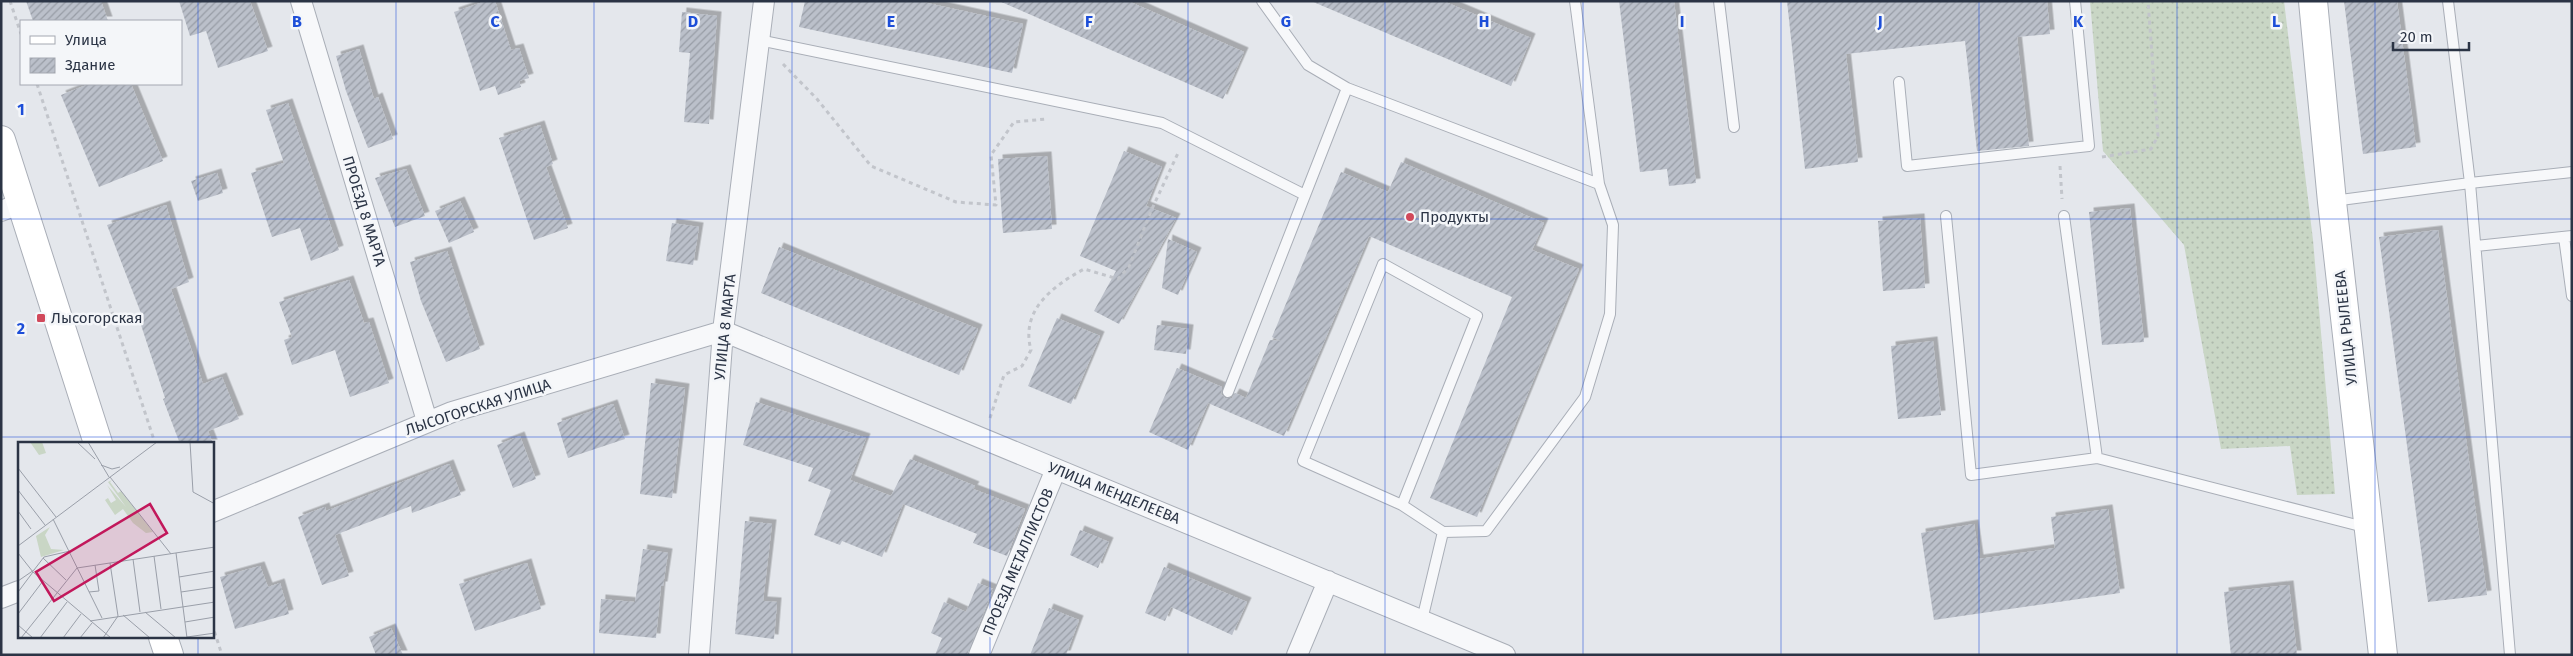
<svg xmlns="http://www.w3.org/2000/svg" width="2573" height="656" font-family="'Fira Sans',sans-serif">
<style>
.grass{fill:url(#grass-dots)}
.building{fill:url(#building-hatch);filter:url(#shadow)}
.lines{fill:none;stroke-linecap:round;stroke-linejoin:round}
.lane-casing{stroke:#a9aeb7;stroke-width:12}
.street-casing{stroke:#a9aeb7;stroke-width:22}
.secondary-casing{stroke:#a9aeb7;stroke-width:30}
.path{stroke:#c2c5cb;stroke-width:3;stroke-dasharray:4 4;stroke-linecap:butt}
.lane{stroke:#f7f8fa;stroke-width:10}
.street{stroke:#f7f8fa;stroke-width:20}
.secondary{stroke:#fff;stroke-width:28}
.grid{fill:none;stroke:#1d4ed8;stroke-width:1;stroke-opacity:0.55}
.poi-dot{fill:#d1495b;stroke:#f4f6f9;stroke-width:2}
.labels{text-anchor:middle;stroke-width:5;stroke-linejoin:round;paint-order:stroke}
.street-label{font-size:15px;fill:#2b3445;stroke:#f4f6f9}
.poi-label{font-size:15px;fill:#2b3445;stroke:#f4f6f9;text-anchor:start}
.inset-road{fill:none;stroke:#9a9fa9;stroke-width:1}
.view{fill:#c2185b;fill-opacity:0.15;stroke:#c2185b;stroke-width:2.5}
.inset-edge{fill:none;stroke:#2b3445;stroke-width:2.5}
.grid-label{font-size:16px;text-anchor:middle;font-weight:bold;fill:#1d4ed8;stroke:#f4f6f9;stroke-width:5;stroke-linejoin:round;paint-order:stroke}
</style>
<defs>
<pattern id="grass-dots" width="8" height="8" patternUnits="userSpaceOnUse" patternTransform="scale(1.25)"><rect width="8" height="8" fill="#c9d6c5"/><path d="M2 2h.1M6 6h.1" fill="none" stroke="#adb8ab" stroke-width="1.8" stroke-linecap="round"/></pattern>
<pattern id="building-hatch" width="6" height="6" patternUnits="userSpaceOnUse" patternTransform="scale(1.25)"><rect width="6" height="6" fill="#bbc0ca"/><path d="M-1 1l2-2M0 6l6-6M5 7l2-2" fill="none" stroke="#989da6"/></pattern>
<filter id="shadow"><feDropShadow dx="4.5" dy="-4.5" stdDeviation="0" flood-color="#0004"/></filter>
</defs>
<rect width="100%" height="100%" fill="#e4e7ec"/>
<path class="grass" d="M2090,1H2284L2313,240L2335,494L2297,495L2290,446L2221,449L2184,245L2103,151Z"/>
<path class="building" d="M26,1H101L108,21H33Z
M179,1H250L268,51L218,68L206,31L190,36Z
M486,1H495L511,50L519,48L529,78L519,81L521,87L498,95L495,86L480,91L454,12Z
M805,1H918L1023,24L1012,73L799,27Z
M999,1H1128L1244,52L1223,99Z
M1311,1H1443L1531,38L1511,86Z
M1619,1H1674L1696,183L1669,186L1667,169L1640,172Z
M1787,1H2047L2050,34L2017,37L2029,146L1977,151L1965,41L1846,54L1858,162L1805,169Z
M2344,1H2397L2416,147L2363,154Z
M682,12L717,16L709,124L684,122L690,53L679,52Z
M359,49L374,99L378,97L393,139L368,148L346,91L336,56Z
M89,84H131L163,161L99,187L61,95Z
M288,103L339,250L311,261L300,228L272,237L251,173L284,163L266,110Z
M540,125L553,164L546,167L568,228L534,240L499,138Z
M1124,151L1162,167L1146,206L1176,218L1119,324L1094,311L1116,271L1080,256Z
M1047,156L1052,229L1003,233L998,159Z
M1401,162L1544,223L1532,250L1579,269L1477,517L1430,498L1512,297L1369,236L1284,436L1208,403L1188,450L1149,432L1177,368L1222,387L1221,394L1225,398H1232L1235,393L1246,398L1270,340L1281,341L1272,337L1341,172L1388,192Z
M406,169L425,216L395,227L375,178Z
M217,173L223,193L198,201L191,181Z
M460,201L474,232L449,243L435,211Z
M166,205L189,282L171,289L203,384L222,377L239,419L208,431L213,444H180L163,399L165,398L140,322L144,321L107,225Z
M2130,208L2144,342L2102,345L2089,212Z
M1920,218L1925,288L1883,291L1878,221Z
M672,223L699,227L693,265L666,261Z
M2438,230L2487,595L2428,602L2379,237Z
M1168,239L1197,252L1178,295L1162,288Z
M779,247L978,329L959,375L761,293Z
M447,251L480,349L446,362L421,301L410,262Z
M349,280L364,323L369,322L389,383L350,397L335,350L292,365L284,340L292,337L279,302Z
M1057,318L1100,336L1071,404L1028,386Z
M1157,325L1189,329L1186,354L1154,350Z
M1933,341L1941,415L1898,419L1891,346Z
M651,383L685,388L672,498L640,494Z
M756,402L866,438L850,480L891,496L910,459L975,486L973,489L1025,509L1007,556L973,543L977,534L903,504L882,557L842,541L840,545L814,535L831,490L808,481L813,468L743,445Z
M613,404L625,439L568,458L557,423Z
M520,436L536,479L513,488L497,445Z
M449,464L461,495L412,513L411,506L335,535L349,576L322,585L298,517L325,507L326,511Z
M2108,509L2120,593L1934,620L1921,533L1974,524L1979,559L2055,548L2051,517Z
M745,521L772,524L763,601L777,602L774,639L735,634Z
M1080,530L1109,542L1098,568L1070,555Z
M643,549L668,553L663,586H661L656,638L599,633L601,599L635,602Z
M527,563L541,609L475,631L459,584Z
M260,566L268,587L280,583L289,614L235,629L220,577Z
M1164,567L1247,602L1232,635L1171,607L1165,621L1145,613Z
M978,583L993,589L967,655H935L942,638L931,633L944,602L966,612Z
M2289,585L2297,655H2231L2224,592Z
M1049,608L1079,620L1066,655H1030Z
M391,628L403,655H376L369,637Z"/>
<g class="lines">
<g class="lane-casing">
<path id="lane" d="M1262,1L1308,65L1347,88L1599,184L1613,225L1610,314L1585,397L1486,531L1443,532
M1575,1L1599,184
M1719,1L1734,127
M759,40L1162,123L1305,195
M1899,82L1907,166L2089,146L2075,1
M2333,201L2470,183L2448,1
M1946,216L1971,475L2097,458L2368,528
M2064,216L2097,458
M2564,237L2572,296
M2476,246L2572,236
M1228,392L1347,88
M1402,505L1477,316L1383,264L1303,461L1402,505L1443,532L1422,620
M2510,655L2470,183L2572,172"/>
</g>
<g class="street-casing">
<path id="street" d="M301,1L427,421
M1,211L22,203
M212,512L452,412L723,331L1505,655
M1,598L19,591
M699,655L723,331L764,1
M979,655L1056,469
M1297,655L1328,581"/>
</g>
<g class="secondary-casing">
<path id="secondary" d="M2313,1L2332,202L2383,655
M1,140L98,443
M163,637L169,655"/>
</g>
<path class="path" d="M10,1L21,34
M783,64L817,99L871,166L956,202L996,205L991,155L1014,122L1046,119
M37,84L155,443
M2102,157L2151,149L2158,136L2148,1
M2060,166L2062,199
M990,418L1004,375L1022,366L1031,350C1020,310 1053,286 1084,269L1118,279L1129,267L1151,211L1179,151
M212,624L222,655"/>
<use href="#lane" class="lane"/>
<use href="#street" class="street"/>
<use href="#secondary" class="secondary"/>
</g>
<path class="grid" d="M198,1V443M396,1V655M594,1V655M792,1V655M990,1V655M1188,1V655M1385,1V655M1583,1V655M1781,1V655M1979,1V655M2177,1V655M2375,1V655M1,219H2572M1,437H2572M198,637V655"/>
<g class="poi-dot">
<circle cx="1410" cy="217" r="5"/>
<rect x="36" y="313" width="10" height="10" rx="2.5"/>
</g>
<g class="labels">
<g class="street-label">
<text transform="translate(364 211) rotate(73)" y="5">ПРОЕЗД 8 МАРТА</text>
<text transform="translate(725 327) rotate(-84)" y="5">УЛИЦА 8 МАРТА</text>
<text transform="translate(2346 328) rotate(-96)" y="5">УЛИЦА РЫЛЕЕВА</text>
<text transform="translate(478 407) rotate(-18)" y="5">ЛЫСОГОРСКАЯ УЛИЦА</text>
<text transform="translate(1114 493) rotate(22)" y="5">УЛИЦА МЕНДЕЛЕЕВА</text>
<text transform="translate(1018 562) rotate(-67)" y="5">ПРОЕЗД МЕТАЛЛИСТОВ</text>
</g>
<g class="poi-label">
<text x="1420" y="222">Продукты</text>
<text x="51" y="323">Лысогорская</text>
</g>
</g>
<g transform="translate(18 442)">
<rect width="196" height="196" fill="#e4e7ec"/>
<path d="M94,38L92,40L100,51L103,49L135,90L128,91L115,81L105,67L97,73L87,58L90,56L93,61L98,58L89,43L108,65L90,40Z" fill="#c9d6c5"/>
<path d="M12,0H24L28,11L21,13ZM32,85L27,93L33,107L46,108L23,115L18,94Z" fill="#c9d6c5"/>
<path class="inset-road" d="M59,0L77,17M70,0L91,35M172,0L175,50L197,62M83,23L94,27L102,25M0,26L38,75M92,35L153,112M0,48L27,83M0,69L13,87M35,77L84,176M0,104L139,0M0,111L15,130L93,196M158,111L169,196M136,114L143,167M25,116L48,138M115,117L122,170M92,121L100,174M161,135L197,129M0,139L16,128L26,115L52,109M0,150L15,130M71,150L81,149L77,123M163,150L197,145M127,170L158,196M0,172L25,139M105,173L132,196M72,179L197,160M167,180L197,175M0,183L15,196M169,195L197,191M3,196L59,126L197,105M22,196L49,160M45,196L63,172M62,196L74,181M85,196L100,174"/>
<path class="view" d="M132,62L149,91L36,159L18,130Z"/>
<rect width="196" height="196" class="inset-edge"/>
</g>
<g class="grid-label">
<text x="297" y="27">B</text>
<text x="495" y="27">C</text>
<text x="693" y="27">D</text>
<text x="891" y="27">E</text>
<text x="1089" y="27">F</text>
<text x="1286" y="27">G</text>
<text x="1484" y="27">H</text>
<text x="1682" y="27">I</text>
<text x="1880" y="27">J</text>
<text x="2078" y="27">K</text>
<text x="2276" y="27">L</text>
<text x="21" y="115">1</text>
<text x="21" y="334">2</text>
</g>
<rect width="2573" height="656" fill="none" stroke="#2b3445" stroke-width="5"/>
<rect x="20" y="20" width="162" height="65" fill="#f4f6f9" stroke="#a4a8b1"/>
<rect x="30" y="36" width="25" height="8" fill="#ffffff" stroke="#a4a8b1"/>
<text x="65" y="45" font-size="15" fill="#2b3445">Улица</text>
<rect x="30" y="58" width="25" height="15" fill="url(#building-hatch)" stroke="#a4a8b1"/>
<text x="65" y="70" font-size="15" fill="#2b3445">Здание</text>
<path d="M2393 42v8h76v-8" fill="none" stroke="#2b3445" stroke-width="2.5"/>
<text x="2400" y="42" font-size="15" fill="#2b3445" stroke="#f4f6f9" stroke-width="4" paint-order="stroke">20 m</text>
</svg>
